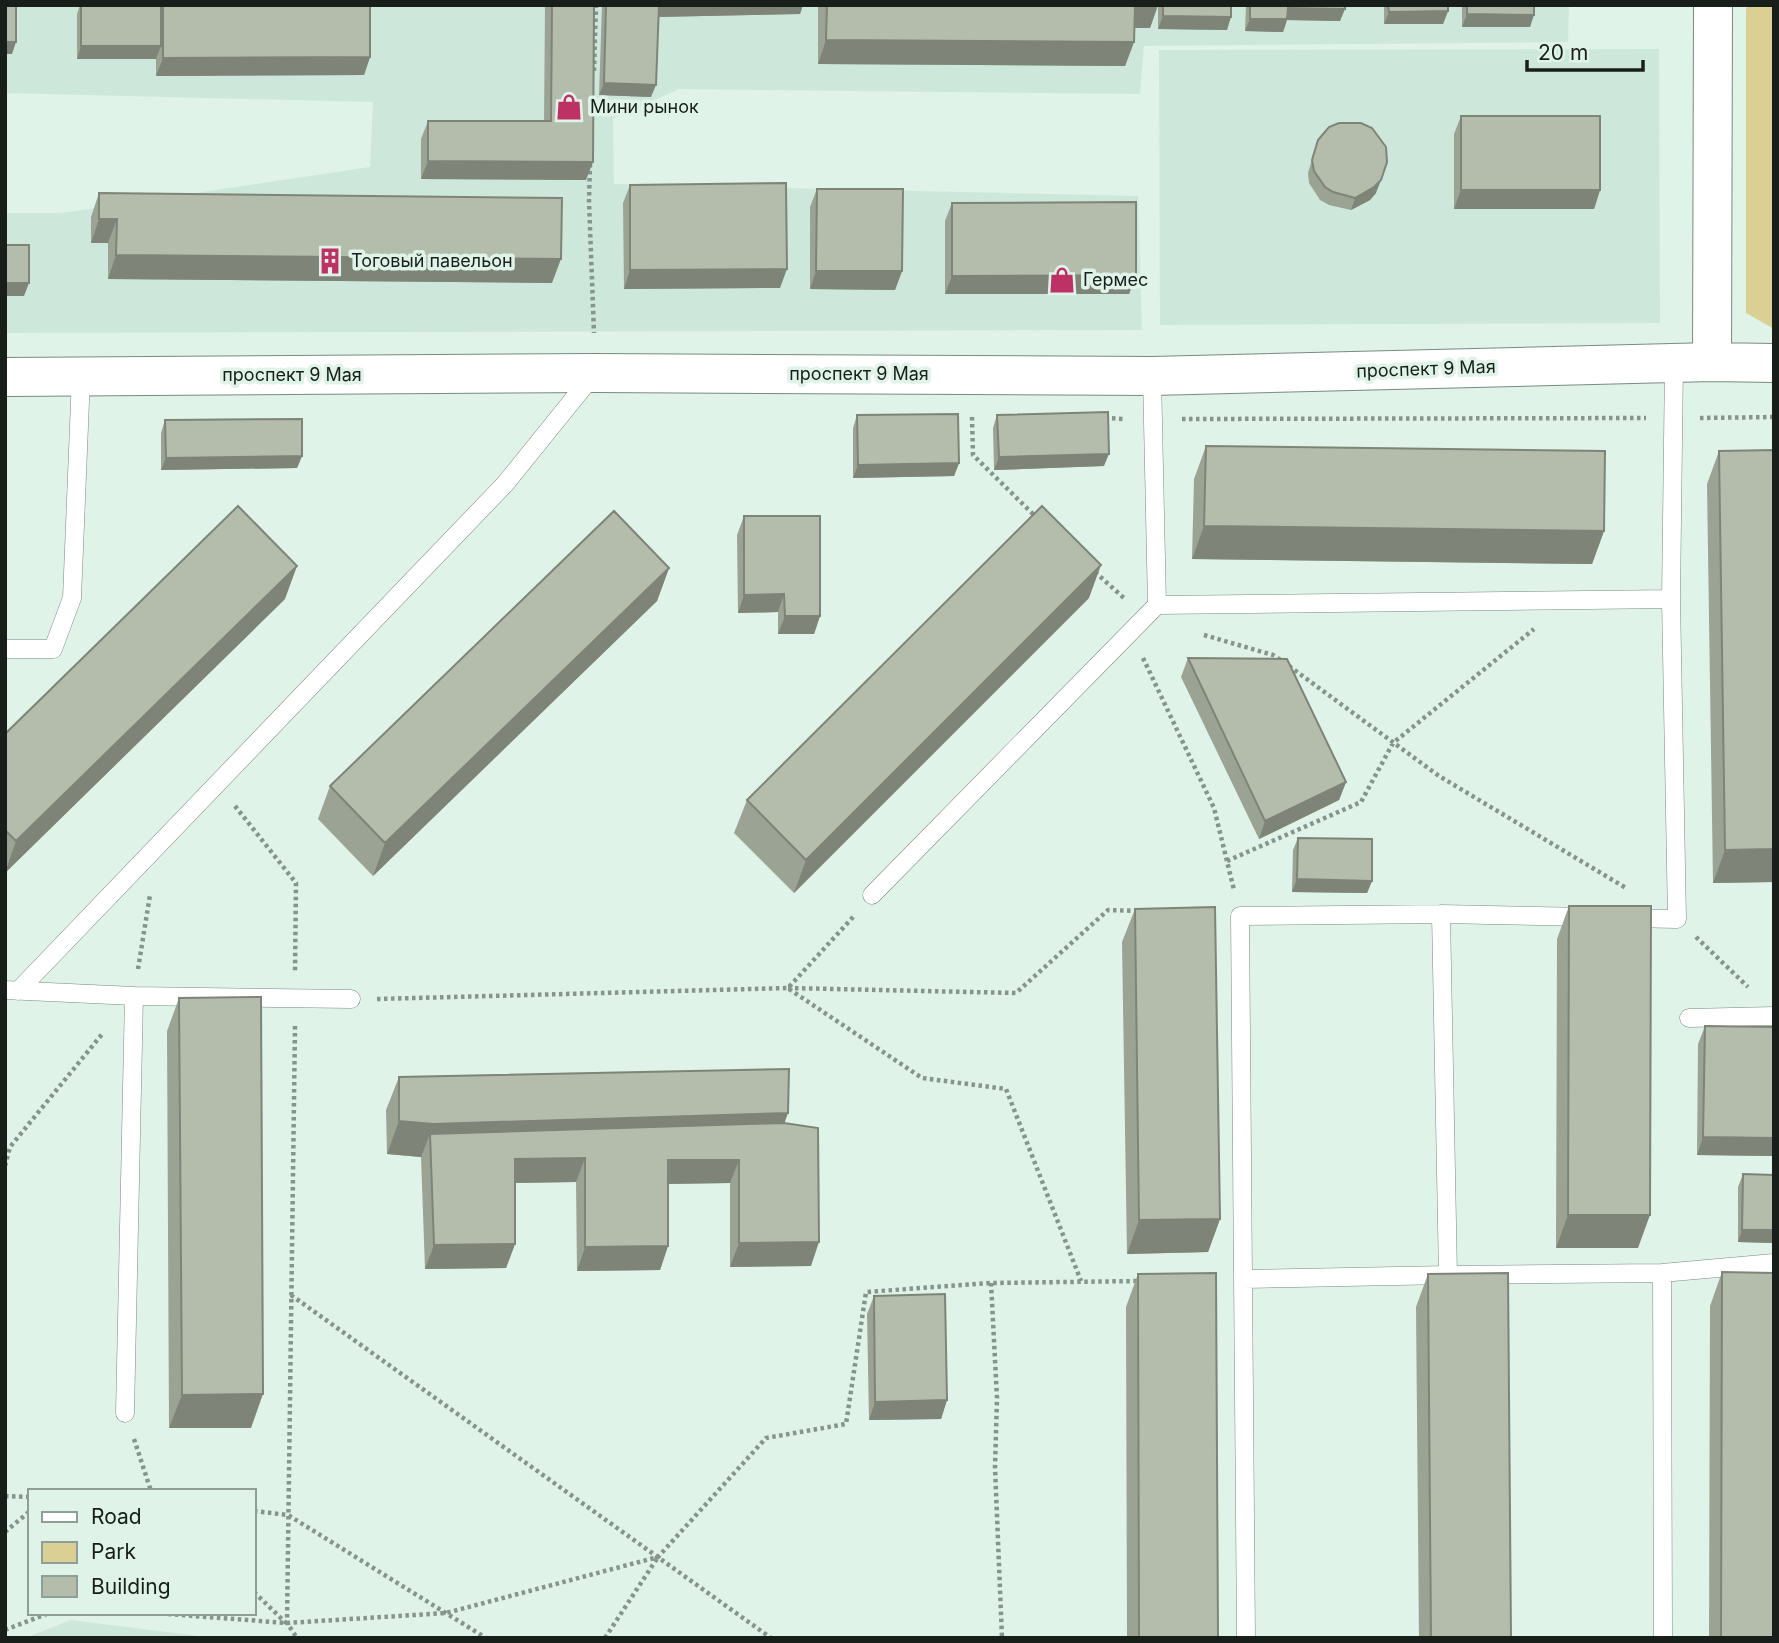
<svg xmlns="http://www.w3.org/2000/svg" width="1779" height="1643" font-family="Inter,sans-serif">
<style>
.built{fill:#cde8da}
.green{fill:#dbd094}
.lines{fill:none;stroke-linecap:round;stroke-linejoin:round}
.service-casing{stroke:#798a81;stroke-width:19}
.tertiary-casing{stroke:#798a81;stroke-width:40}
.path{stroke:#86948c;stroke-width:4.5;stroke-dasharray:3.5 3.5;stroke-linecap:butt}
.service{stroke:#fff;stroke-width:18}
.tertiary{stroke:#fff;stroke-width:38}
.wall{fill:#9ba394}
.shaded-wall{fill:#7e8478}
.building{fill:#b4bdac;stroke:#7e8478;stroke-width:2}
.labels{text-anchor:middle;stroke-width:7;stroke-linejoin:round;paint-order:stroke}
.poi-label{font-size:18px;fill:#181f1b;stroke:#dff3e8;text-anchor:start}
.street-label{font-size:18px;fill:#181f1b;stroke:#dff3e8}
</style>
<rect width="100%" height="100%" fill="#dff3e8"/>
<path class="built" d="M5,5H1569L1568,42L1144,46L1140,94L679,89L613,119L614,184L1138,196L1142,330L5,333V213H62L370,167L373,102L5,93Z
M1659,49L1660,323L1160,325L1159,50Z
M71,1620L214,1638H25Z"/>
<path class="green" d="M1748,5H1774V329L1746,313V9Z"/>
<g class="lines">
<g class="service-casing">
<path id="service" d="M1157,605L1671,599L1674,363
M5,649H53L72,598L81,377
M872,895L1157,605L1152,376
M1441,914L1448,1275L1662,1273L1774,1263
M1630,918L1677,919L1671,599
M5,990L134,996L125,1413
M18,991L505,484L593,375
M134,996L351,999
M1689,1018L1774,1016
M1662,1273L1663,1638
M1243,1279L1448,1275
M1246,1638L1240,916L1441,914L1588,917"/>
</g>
<g class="tertiary-casing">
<path id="tertiary" d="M1713,5L1712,362L1774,363
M5,377L595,373L1152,376L1712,362"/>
</g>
<path class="path" d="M594,71L596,5
M590,164L589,201L594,333
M972,417L973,455L1037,518
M1105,418L1124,419
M1700,418L1774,417
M1182,419L1646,418
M1095,572L1125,599
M1204,635L1273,655L1282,661
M1143,658L1214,808L1234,890
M1289,666L1439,776L1626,888
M235,806L296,883L295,972
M1227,861L1361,802L1393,743L1534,629
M1696,937L1748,987
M138,969L150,895
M788,988L1016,993L1108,910L1140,911
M789,989L922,1078L1006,1089L1081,1281
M377,999L788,988L854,916
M295,1026L287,1623L297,1638
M5,1166L10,1147L103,1033
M991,1283L997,1398L995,1467L1002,1638
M291,1295L771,1638
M134,1439L151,1491
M5,1496L30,1497
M254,1511L288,1515L486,1638
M5,1532L30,1511
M254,1592L286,1623
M154,1613L287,1623L446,1613L658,1557L766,1438L846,1424L866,1292L991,1283L1140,1281
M5,1630L49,1613
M605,1638L658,1557"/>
<use href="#service" class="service"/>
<use href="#tertiary" class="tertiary"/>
</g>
<path class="wall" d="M80,5H163L370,57L364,75L156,76V59H77V14Z
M545,5H594L586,180L421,179V139L428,121H544Z
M602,5H803L800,14L658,17L651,97L599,95Z
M818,5H1158L1150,28H1134V42L1125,66L818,64Z
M1158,5H1231L1227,30L1158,29Z
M1246,5H1345L1340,21L1287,20L1283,32L1245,31Z
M1384,5H1448V11L1443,24H1384Z
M1462,5H1534L1530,27H1462Z
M1461,116L1600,190L1594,209H1454V134Z
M1318,140L1376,193L1370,200L1351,210L1329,205L1320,200L1309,183L1308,173Z
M630,185L780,288L624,289L623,203Z
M817,189L902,271L895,290L810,289V207Z
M99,193L552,283L108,279V243H91V217Z
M952,203L1136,275L1129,294H945V221Z
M857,415L959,463L954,476L853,478V428Z
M997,415L1104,466L994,470L993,428Z
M165,420L302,456L297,468L161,470V433Z
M1206,446L1604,531L1592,564L1192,559L1194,479Z
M1774,450V882L1713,883L1707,484L1719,451Z
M744,516L820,616L814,634H778V612L738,613L737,535Z
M669,568L657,601L373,876L318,819L330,786Z
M1089,598L794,893L734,833L747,800Z
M285,599L5,873V734Z
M1188,658L1346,782L1339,800L1259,839L1181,677Z
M1298,838L1372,881L1367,893L1292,892L1293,850Z
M1569,906L1638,1248H1556L1557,939Z
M1135,909L1220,1219L1208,1252L1127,1254L1122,942Z
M179,998L251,1428H169L167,1031Z
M1705,1026L1774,1027V1156L1697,1155L1698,1044Z
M399,1077L784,1123L811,1266L730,1267V1183L668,1184V1246L660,1270L577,1271L576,1182L515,1183V1244L506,1268L425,1269L421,1157L387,1154L386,1110Z
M1743,1174L1774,1175V1243L1738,1242V1187Z
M1722,1272L1774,1638H1709L1710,1306Z
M1138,1274L1218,1638H1127L1126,1307Z
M1428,1274L1511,1638H1419L1416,1307Z
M874,1296L947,1400L941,1419L869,1420L867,1314Z"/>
<path class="shaded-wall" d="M660,5H803L800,14L655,17Z
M1134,5H1158L1150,28H1126Z
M1288,8L1345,9L1340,21L1287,20L1283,32L1245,31L1250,19Z
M1448,11L1443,24H1384L1389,12Z
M1467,14L1534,15L1530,27H1462Z
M1163,16L1231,17L1227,30L1158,29Z
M826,40L1134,42L1125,66L818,64Z
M5,42H16L12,54H5Z
M81,46H161L156,59H77Z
M370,57L364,75L156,76L163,58Z
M604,83L656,85L651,97L599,95Z
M428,161L593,162L586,180L421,179Z
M1381,180L1376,193L1370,200L1351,210L1355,198Z
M1461,190H1600L1594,209H1454Z
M99,219H117L108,243H91Z
M116,255L561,259L552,283L108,279Z
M787,269L780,288L624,289L630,270Z
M816,271H902L895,290L810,289Z
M1136,275L1129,294H945L952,276Z
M5,283H29L24,296H5Z
M1109,454L1104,466L994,470L999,457Z
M302,456L297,468L161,470L166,458Z
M959,463L954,476L853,478L858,465Z
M1204,526L1604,531L1592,564L1192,559Z
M1101,565L1089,598L794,893L806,860Z
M297,566L285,599L5,873L16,841Z
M669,568L657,601L373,876L385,843Z
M784,594L778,612L738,613L744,595Z
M785,616H820L814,634H778Z
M1346,782L1339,800L1259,839L1265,821Z
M1774,849V882L1713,883L1725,850Z
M1297,879L1372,881L1367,893L1292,892Z
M788,1113L776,1147L430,1134L421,1157L387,1154L399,1121Z
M1703,1137L1774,1138V1156L1697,1155Z
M585,1158L576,1182L506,1183L515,1159Z
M668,1160H739L730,1183L659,1184Z
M1568,1215H1650L1638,1248H1556Z
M1220,1219L1208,1252L1127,1254L1139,1220Z
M1742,1230H1774V1243L1738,1242Z
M819,1242L811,1266L730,1267L739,1243Z
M515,1244L506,1268L425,1269L434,1245Z
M668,1246L660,1270L577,1271L585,1247Z
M263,1394L251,1428H169L182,1395Z
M947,1400L941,1419L869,1420L875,1402Z"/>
<path class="building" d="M5,5H16V42H5Z
M81,5H161V46H81Z
M163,5H370V57L163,58Z
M552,5H594L593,162L428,161V121H551Z
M606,5H659L656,85L604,83Z
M827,5H1135L1134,42L826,40Z
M1163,5H1231V17L1163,16Z
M1250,5H1345V9L1288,8L1287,19H1250Z
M1388,5H1448V11L1389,12Z
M1467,5H1534V15L1467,14Z
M1461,116H1600V190H1461Z
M1339,123H1361L1372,128L1386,147L1387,162L1381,180L1374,187L1355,198L1333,192L1325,187L1314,171L1312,160L1318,140L1329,127Z
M786,183L787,269L630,270V185Z
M817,189H903L902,271H816Z
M99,193L562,198L561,259L116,255L117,219H99Z
M1136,202V275L952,276V203Z
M5,245H29V283H5Z
M1108,412L1109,454L999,457L997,415Z
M958,414L959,463L858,465L857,415Z
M302,419V456L166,458L165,420Z
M1206,446L1605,451L1604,531L1204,526Z
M1774,450V849L1725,850L1719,451Z
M238,506L297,566L16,841L5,830V734Z
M1042,506L1101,565L806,860L747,800Z
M614,511L669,568L385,843L330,786Z
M744,516H820V616H785L784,594L744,595Z
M1188,658L1287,659L1346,782L1265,821Z
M1298,838L1372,839V881L1297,879Z
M1569,906H1651L1650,1215H1568Z
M1215,907L1220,1219L1139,1220L1135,909Z
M261,997L263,1394L182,1395L179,998Z
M1705,1026L1774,1027V1138L1703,1137Z
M789,1069L788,1113L433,1124L399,1121V1077Z
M784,1123L818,1128L819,1242L739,1243V1160H668V1246L585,1247V1158L515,1159V1244L434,1245L430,1134Z
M1743,1174L1774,1175V1230H1742Z
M1722,1272L1774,1273V1638H1721Z
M1216,1273L1218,1638H1139L1138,1274Z
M1508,1273L1511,1638H1431L1428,1274Z
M945,1294L947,1400L875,1402L874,1296Z"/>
<defs>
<g id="shop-bare" transform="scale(2.1)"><path d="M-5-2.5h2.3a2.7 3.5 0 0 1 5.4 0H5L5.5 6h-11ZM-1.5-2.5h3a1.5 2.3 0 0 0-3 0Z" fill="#be3165" stroke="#dff3e8" stroke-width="2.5" paint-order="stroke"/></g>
<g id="building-bare" transform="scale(2.1)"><path d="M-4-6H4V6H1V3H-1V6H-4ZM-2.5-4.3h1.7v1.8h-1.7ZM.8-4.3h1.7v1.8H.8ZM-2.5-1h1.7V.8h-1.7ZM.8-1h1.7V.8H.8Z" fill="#be3165" stroke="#dff3e8" stroke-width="2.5" paint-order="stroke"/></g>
</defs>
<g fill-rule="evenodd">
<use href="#shop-bare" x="569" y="107"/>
<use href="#building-bare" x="330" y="261"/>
<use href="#shop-bare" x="1062" y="280"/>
</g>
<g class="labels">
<g class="poi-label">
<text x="590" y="113">Мини рынок</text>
<text x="351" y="267">Тоговый павельон</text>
<text x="1083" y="286">Гермес</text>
</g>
<g class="street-label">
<text transform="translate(1426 369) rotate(-2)" y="6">проспект 9 Мая</text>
<text x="859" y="380">проспект 9 Мая</text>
<text x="292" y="381">проспект 9 Мая</text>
</g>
</g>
<rect width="1779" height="1643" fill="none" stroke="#181f1b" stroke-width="14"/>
<rect x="28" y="1489" width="228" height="126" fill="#dff3e8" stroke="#8f9e96" stroke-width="2"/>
<rect x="42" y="1512" width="35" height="10" fill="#ffffff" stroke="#8f9e96" stroke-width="2"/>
<text x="91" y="1524" font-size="21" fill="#181f1b">Road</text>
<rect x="42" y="1542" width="35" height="21" fill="#dbd094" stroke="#8f9e96" stroke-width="2"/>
<text x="91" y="1559" font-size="21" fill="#181f1b">Park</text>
<rect x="42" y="1576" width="35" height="21" fill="#b4bdac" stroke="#8f9e96" stroke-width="2"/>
<text x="91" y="1594" font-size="21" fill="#181f1b">Building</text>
<path d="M1527 60v10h116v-10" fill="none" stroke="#181f1b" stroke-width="3.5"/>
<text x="1538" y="60" font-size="21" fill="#181f1b" stroke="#dff3e8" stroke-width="5" paint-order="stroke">20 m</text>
</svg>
